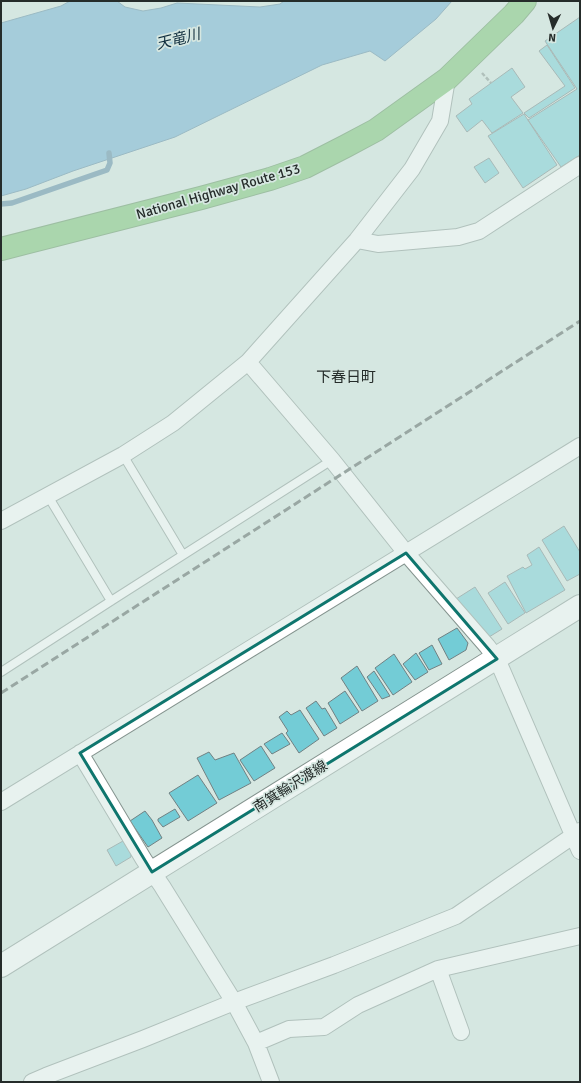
<svg xmlns="http://www.w3.org/2000/svg" width="581" height="1083" font-family="Signika,'Noto Sans JP',sans-serif">
<style>
.water{fill:#6aaad1;stroke:#55849f}
.lines{fill:none;stroke-linecap:round;stroke-linejoin:round}
.stream{stroke:#55849f;stroke-width:5.5}
.building{fill:#73ccd6;stroke:#718183}
.lane-casing{stroke:#85948f;stroke-width:10}
.street-casing{stroke:#85948f;stroke-width:18}
.secondary-casing{stroke:#85948f;stroke-width:24}
.highway-casing{stroke:#5a8e56;stroke-width:24}
.path{stroke:#84918c;stroke-width:2.5;stroke-dasharray:4 2;stroke-linecap:butt}
.lane{stroke:#fff;stroke-width:8}
.street{stroke:#fff;stroke-width:16}
.secondary{stroke:#fff;stroke-width:22}
.highway{stroke:#77c26e;stroke-width:22}
.rail{stroke:#505a57;stroke-width:3;stroke-dasharray:8 4;stroke-linecap:butt}
.marked{fill:none;stroke:#0f766e;stroke-width:3;stroke-linejoin:round}
.labels{text-anchor:middle;stroke-width:3.5;stroke-linejoin:round;paint-order:stroke}
.street-label{font-size:14px;fill:#252c2a;stroke:#d6e7e1}
.water-label{font-size:15px;font-style:italic;fill:#112f3f;stroke:#d6e7e1}
.neighbourhood-label{font-size:15px;fill:#252c2a;stroke:#d6e7e1}
</style>
<rect width="100%" height="100%" fill="#d6e7e1"/>
<path class="water" d="M70,1H117L125,7L143,11L161,8L177,3L260,7L280,4L284,1H452L436,19L385,61L370,51L322,65L175,137L73,171L26,189L1,196V23L61,6Z"/>
<g class="lines">
<path class="stream" d="M1,204L12,203L107,170L110,163L109,153"/>
</g>
<path class="building" d="M580,17V155L561,167L528,120L577,89L545,41Z
M547,45L575,88L529,118L524,113L565,86L539,51Z
M512,68L525,87L511,97L523,113L492,133L482,120L467,132L456,116L472,104L469,99Z
M524,114L557,165L523,188L488,136Z
M489,158L499,173L485,183L474,167Z
M564,526L580,552V574L567,581L542,540Z
M539,547L565,590L526,613L507,576L523,567L525,569L532,565L527,555Z
M505,582L525,613L508,624L488,593Z
M475,587L502,629L489,637L456,599Z
M457,628L468,643L466,650L449,660L438,639Z
M432,645L442,664L429,670L419,653Z
M416,653L428,672L415,680L403,664Z
M394,654L412,682L393,695L375,668Z
M357,666L378,701L362,711L341,678Z
M374,671L390,696L382,699L367,677Z
M345,691L359,712L340,724L328,703Z
M316,701L322,709L325,708L337,728L324,736L306,708Z
M300,710L319,739L299,753L286,733L288,731L279,717L287,711L291,715Z
M282,733L290,744L272,754L264,744Z
M261,746L275,768L254,781L240,760Z
M209,752L215,760L234,753L251,783L219,800L197,758Z
M198,775L217,803L188,821L169,793Z
M175,809L180,817L163,827L158,821V819Z
M145,811L152,820L162,838L148,847L130,821Z
M123,841L131,854V857L116,866L107,850Z"/>
<g class="lines">
<g class="lane-casing">
<path id="lane" d="M123,455L183,555
M48,496L111,601
M1,672L111,601L332,460"/>
</g>
<g class="street-casing">
<path id="street" d="M357,240L378,244L458,237L479,231L580,165
M248,362L332,460L406,553L487,646L497,659L580,851
M1,521L123,455L173,423L248,362L357,240L412,169L440,121L447,79
M80,753L144,860L162,886L234,1002L256,1043L271,1082
M1,802L580,446
M461,1032L438,969L580,936
M256,1043L289,1029L324,1027L358,1005L438,969
M32,1082L46,1076L143,1039L234,1002L334,965L456,916L580,831"/>
</g>
<g class="secondary-casing">
<path id="secondary" d="M1,966L580,606"/>
</g>
<g class="highway-casing">
<path id="highway" d="M1,249L201,198L270,179L305,167L346,146L376,130L447,79L514,14L525,1"/>
</g>
<path class="path" d="M482,73L491,83"/>
<use href="#lane" class="lane"/>
<use href="#street" class="street"/>
<use href="#secondary" class="secondary"/>
<use href="#highway" class="highway"/>
<path class="rail" d="M1,693L580,321"/>
</g>
<path d="M0 0H581V1083H0ZM406,553L497,659L152,872L80,753Z" fill="#d6e7e1" fill-opacity=".55" fill-rule="evenodd"/>
<path class="marked" d="M406,553L497,659L152,872L80,753Z"/>
<g class="labels">
<g class="street-label">
<text transform="translate(218 191) rotate(-16)" y="5">National Highway Route 153</text>
<text transform="translate(290 786) rotate(-32)" y="5">南箕輪沢渡線</text>
</g>
<g class="water-label">
<text transform="translate(178 39) rotate(-14)" y="5">天竜川</text>
</g>
<g class="neighbourhood-label">
<text x="346" y="382">下春日町</text>
</g>
</g>
<rect width="581" height="1083" fill="none" stroke="#252c2a" stroke-width="4"/>
<g transform="translate(553 28) rotate(185)" stroke="#d6e7e1" stroke-width="3" paint-order="stroke">
<path d="M0-3L7 15L0 10L-7 15Z" fill="#252c2a"/>
<text y="-6" font-size="11" font-weight="bold" text-anchor="middle" fill="#252c2a">N</text>
</g>
</svg>
